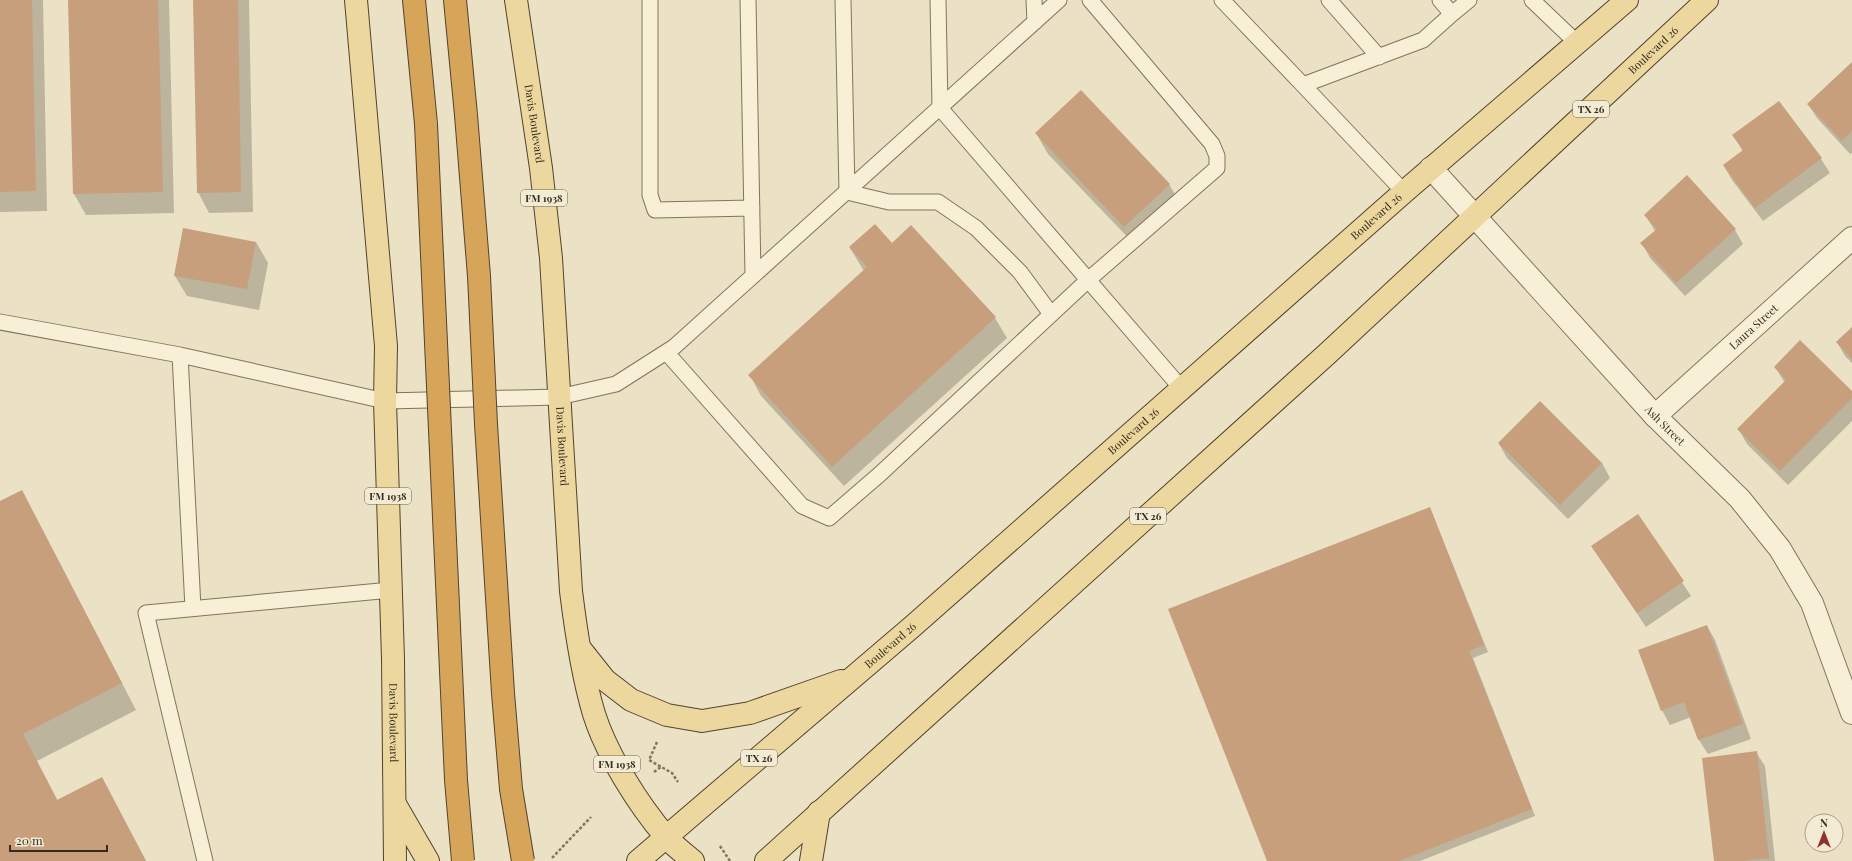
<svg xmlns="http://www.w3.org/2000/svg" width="1852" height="861" font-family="'Playfair Display',serif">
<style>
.shadow{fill:#0003}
.building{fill:#c79f7c}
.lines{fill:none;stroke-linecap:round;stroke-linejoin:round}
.lane-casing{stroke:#85735b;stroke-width:17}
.street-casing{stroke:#85735b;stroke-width:24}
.primary-casing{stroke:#53422f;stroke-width:24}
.highway-casing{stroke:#53422f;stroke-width:24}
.path{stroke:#85735b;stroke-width:2.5;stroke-dasharray:3 2;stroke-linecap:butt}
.lane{stroke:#f7efd6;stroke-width:15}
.street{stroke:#f7efd6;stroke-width:22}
.primary{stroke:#ecd89e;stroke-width:22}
.highway{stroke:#d6a559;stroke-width:22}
.highway-bridge-casing{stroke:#53422f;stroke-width:24;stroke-linecap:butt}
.highway-bridge{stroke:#d6a559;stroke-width:22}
.labels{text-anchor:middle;stroke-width:3;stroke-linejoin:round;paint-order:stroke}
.shield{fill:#f3ebd3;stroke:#6e6555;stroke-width:1}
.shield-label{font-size:10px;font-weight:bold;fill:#352b1f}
.street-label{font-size:11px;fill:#352b1f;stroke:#f3ebd3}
</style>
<rect width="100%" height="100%" fill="#ebe1c4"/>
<path class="shadow" d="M0,0H43L47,211L0,212Z
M69,0H169L174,213L86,215L74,194Z
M194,0H249L253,212L209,213L198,192Z
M1852,63V153L1850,154L1817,118L1808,104Z
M1779,102L1821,159L1830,173L1763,221L1732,180L1724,166L1743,152L1734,135Z
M1036,133L1169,184L1181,205L1137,247L1048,154Z
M1645,215L1735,230L1743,244L1685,296L1650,258L1642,243L1655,231Z
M911,226L995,318L1007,338L844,486L761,396L750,375L864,271L850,248L892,244Z
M256,242L268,263L259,310L187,296L175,276Z
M1852,328V363L1845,356L1837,342Z
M1775,367L1852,392V421L1788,485L1747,444L1739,430L1785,383Z
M1499,444L1602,463L1610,478L1568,519L1507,458Z
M22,491L136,710L37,761L58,801L102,778L146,861H0V503Z
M1430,508L1488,652L1473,658L1535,816L1420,861H1268Z
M1638,516L1691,596L1646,627L1601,560Z
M1707,626L1715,640L1751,739L1708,754L1699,740L1691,717L1670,725L1662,710Z
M1756,752L1765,766L1775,861H1715Z"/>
<path class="building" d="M0,0H32L36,191L0,192Z
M68,0H158L163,192L73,194Z
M193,0H238L241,192L197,193Z
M1852,62V131L1842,141L1807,104Z
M1081,90L1170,184L1124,227L1035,133Z
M1779,101L1822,158L1755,208L1723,165L1743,150L1732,135Z
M1687,175L1736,229L1676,283L1640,243L1657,229L1644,215Z
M875,224L892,243L911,225L996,317L832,467L748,375L867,267L849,247Z
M183,228L256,242L247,289L174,276Z
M1852,327V359L1836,342Z
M1800,340L1852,391V398L1780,471L1737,429L1786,380L1774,367Z
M1540,401L1602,463L1560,505L1498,443Z
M22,490L122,683L23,734L57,800L102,777L146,861H0V501Z
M1430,507L1484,645L1469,651L1532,809L1399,861H1267L1168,609Z
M1638,514L1684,581L1637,613L1591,546Z
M1707,625L1743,724L1698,740L1684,702L1661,711L1638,650Z
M1757,751L1769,858L1743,861H1714L1702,758Z"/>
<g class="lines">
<g class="lane-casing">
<path id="lane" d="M650,0V195L655,210L752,208
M748,0L753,276
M843,0L847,192L889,202H938L976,228L1020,272L1051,314
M938,0L940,108L1182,389
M1034,0L1035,22
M1222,0L1303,85
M1329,0L1379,57
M1440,0L1452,14L1469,0
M1532,0L1577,43
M1404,192L1303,85L1423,40L1452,14
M0,322L180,355L385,401L559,397L616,384L674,347L1059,0
M667,353L802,506L829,518L880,474L1088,280L1217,168V156L1212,144L1090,0
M180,355L193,608
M205,861L146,613L391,590"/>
</g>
<g class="street-casing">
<g id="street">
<path id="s1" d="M1431,168L1655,416L1740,499L1780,549L1812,603L1852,713"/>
<path id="s2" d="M1655,416L1852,238"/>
</g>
</g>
<g class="primary-casing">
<g id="primary">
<path id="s3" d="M356,0L386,346L385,401L393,659L395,861"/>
<path id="s4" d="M516,0L541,168L551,258L571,591C576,632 582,674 594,714C607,755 638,804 666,837C674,846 684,853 693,861"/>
<path d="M582,651L605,680L631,700L667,715L702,721L750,713L841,681"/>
<path d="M395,804L428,861"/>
<path id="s5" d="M638,861L913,626L1404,192L1627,0"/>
<path id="s6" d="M766,861L1327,354L1707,0"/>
<path d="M811,861L819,812"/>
</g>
</g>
<g class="highway-casing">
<path id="highway" d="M414,0L426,124
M455,0L466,115"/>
</g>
<path class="path" d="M657,742L649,760L672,773L678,782
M654,772L661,767
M720,846L730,861
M552,858L591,817"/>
<use href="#lane" class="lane"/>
<use href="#street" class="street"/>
<use href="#primary" class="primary"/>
<use href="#highway" class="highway"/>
<g class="highway-bridge-casing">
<path id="highway-bridge" d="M466,115L479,276L486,424L503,693L511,789L523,861
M426,124L456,780L463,861"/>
</g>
<use href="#highway-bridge" class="highway-bridge"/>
</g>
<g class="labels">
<g class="shield">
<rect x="1573" y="101" width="36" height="16" rx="3"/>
<rect x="521" y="190" width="46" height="16" rx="3"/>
<rect x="365" y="488" width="46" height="16" rx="3"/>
<rect x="1130" y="508" width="36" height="16" rx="3"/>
<rect x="741" y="750" width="36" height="16" rx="3"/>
<rect x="594" y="756" width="46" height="16" rx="3"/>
</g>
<g class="shield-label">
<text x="1591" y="113">TX 26</text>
<text x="544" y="202">FM 1938</text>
<text x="388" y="500">FM 1938</text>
<text x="1148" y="520">TX 26</text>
<text x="759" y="762">TX 26</text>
<text x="617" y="768">FM 1938</text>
</g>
<g class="street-label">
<text dy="4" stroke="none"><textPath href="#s6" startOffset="1202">Boulevard 26</textPath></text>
<text dy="4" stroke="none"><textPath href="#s4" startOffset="125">Davis Boulevard</textPath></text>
<text dy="4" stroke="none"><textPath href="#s5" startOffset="980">Boulevard 26</textPath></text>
<text dy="4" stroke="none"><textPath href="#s2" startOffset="133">Laura Street</textPath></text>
<text dy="4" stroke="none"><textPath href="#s1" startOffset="348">Ash Street</textPath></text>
<text dy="4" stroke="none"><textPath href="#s5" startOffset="656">Boulevard 26</textPath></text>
<text dy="4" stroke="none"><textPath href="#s4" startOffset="449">Davis Boulevard</textPath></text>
<text dy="4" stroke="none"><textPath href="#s5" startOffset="332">Boulevard 26</textPath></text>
<text dy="4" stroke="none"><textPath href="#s3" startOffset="724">Davis Boulevard</textPath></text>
</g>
</g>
<g transform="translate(1824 833)"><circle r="19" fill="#f3ebd3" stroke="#a79e8b"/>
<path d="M0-3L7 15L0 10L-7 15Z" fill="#90332f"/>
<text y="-6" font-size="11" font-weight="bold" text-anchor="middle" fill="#352b1f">N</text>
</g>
<path d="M10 845v6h97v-6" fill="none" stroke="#352b1f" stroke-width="2"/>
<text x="16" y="845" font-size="12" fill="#352b1f" stroke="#f3ebd3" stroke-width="3" paint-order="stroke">20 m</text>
</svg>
